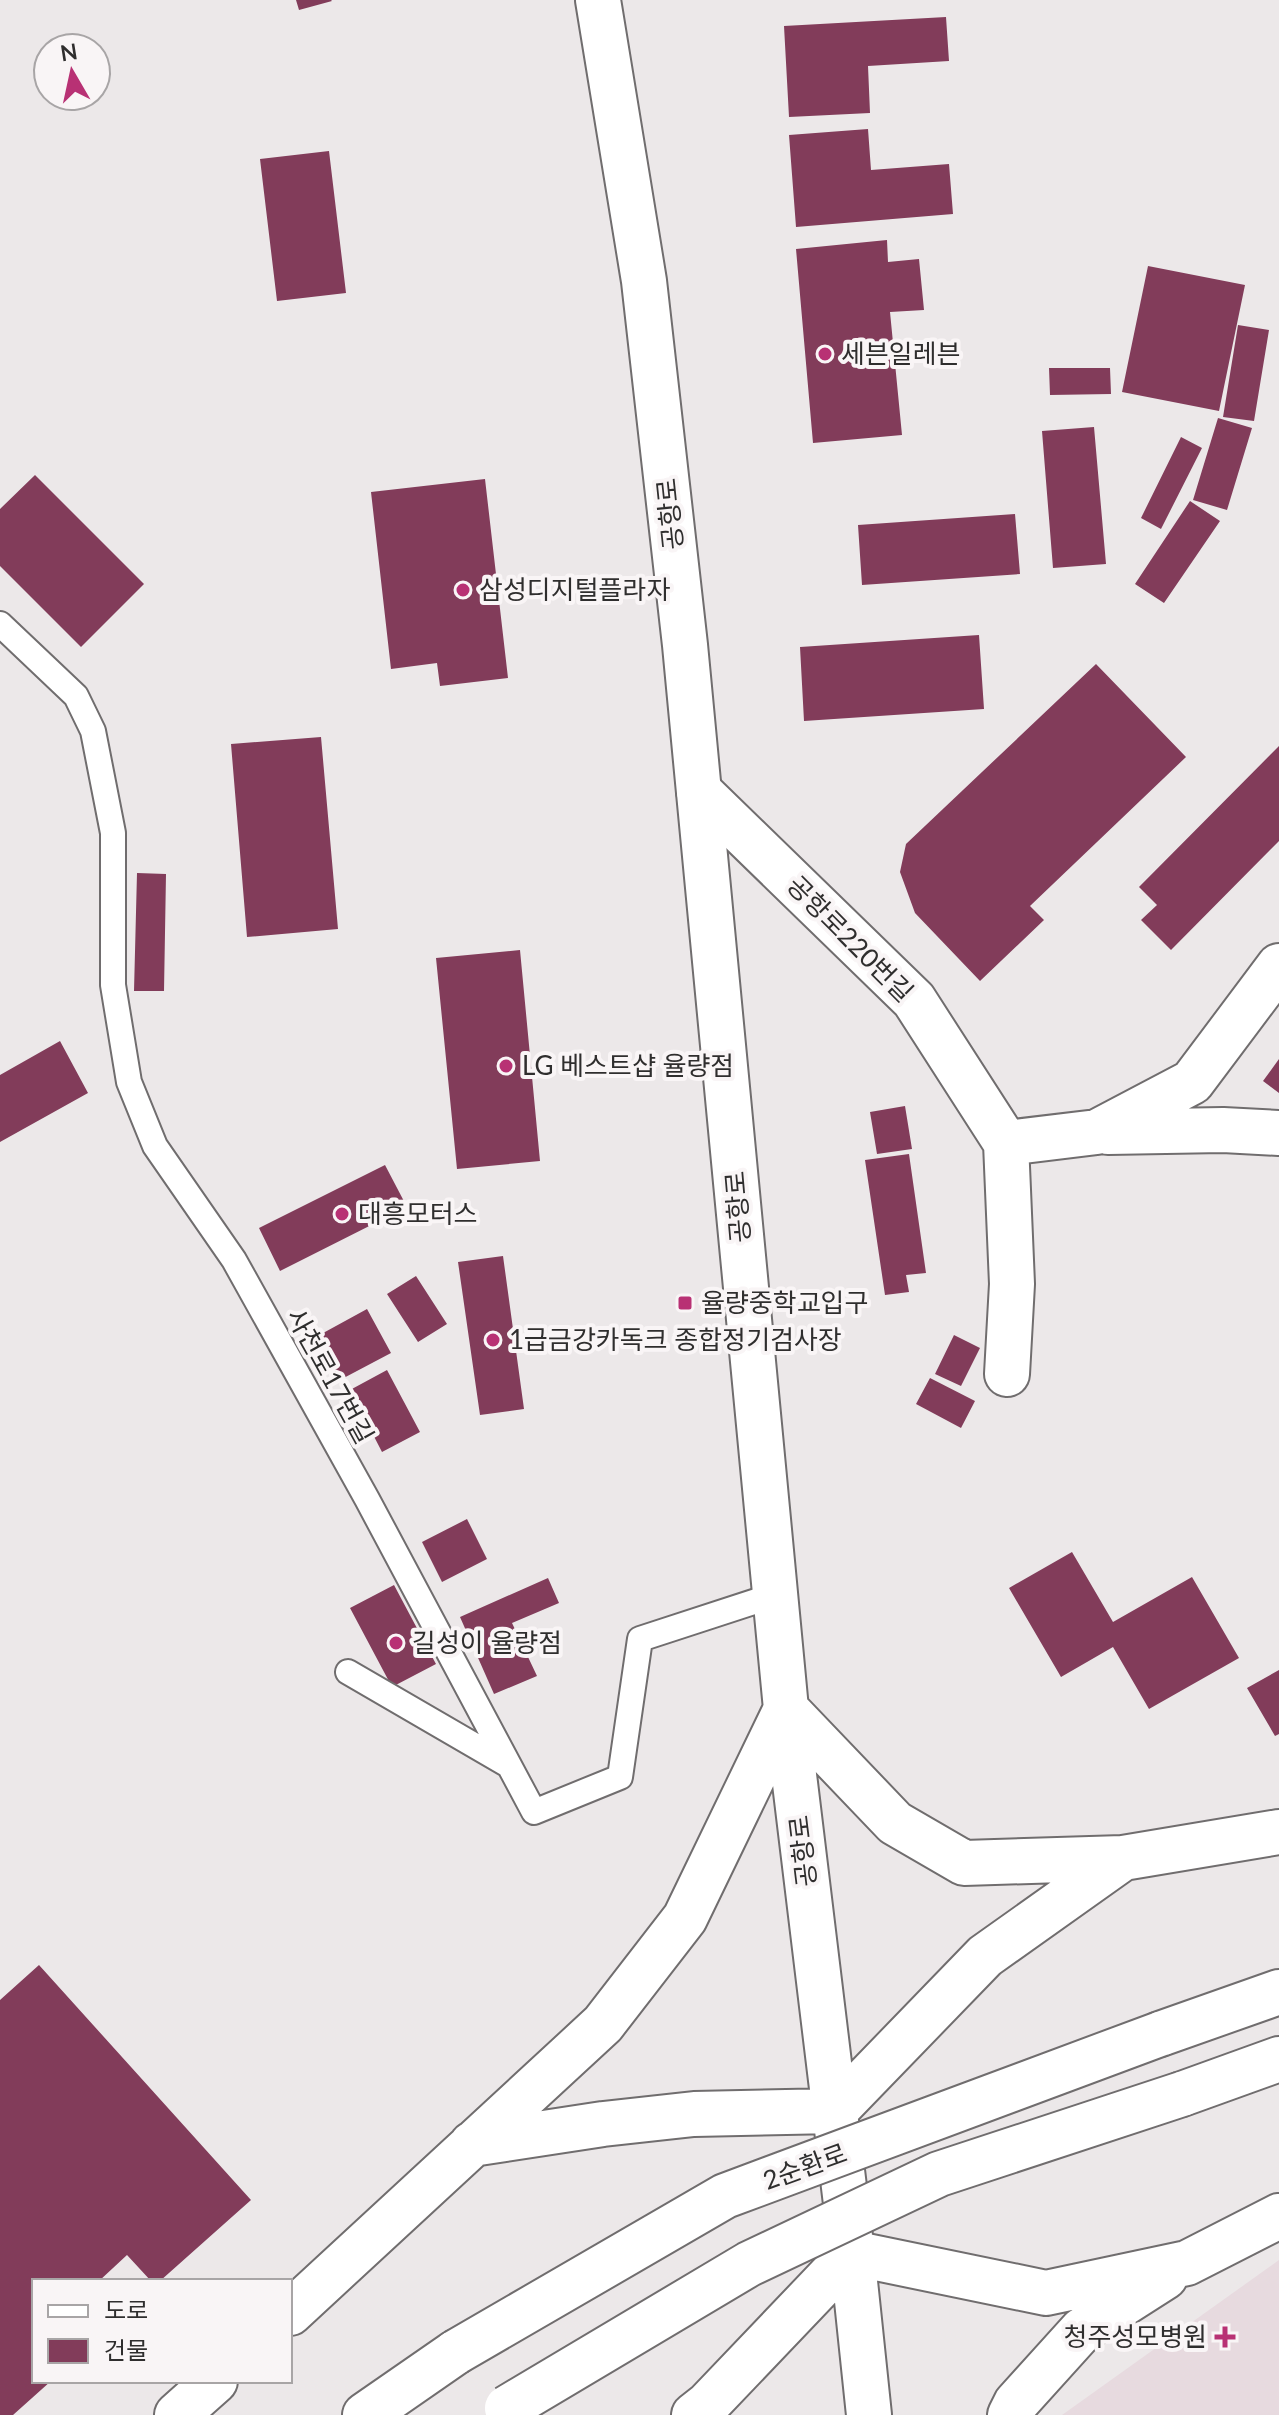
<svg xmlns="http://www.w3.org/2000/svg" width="1279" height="2415" font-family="Lato,'Noto Sans KR',sans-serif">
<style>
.built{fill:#e7dadf}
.building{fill:#823c5a}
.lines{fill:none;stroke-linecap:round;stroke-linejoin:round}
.lane-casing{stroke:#706d6e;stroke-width:28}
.street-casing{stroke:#706d6e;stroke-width:48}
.secondary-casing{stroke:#706d6e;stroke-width:48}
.lane{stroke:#fff;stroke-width:24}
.street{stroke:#fff;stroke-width:44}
.secondary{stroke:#fff;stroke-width:44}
.secondary-bridge-casing{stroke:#706d6e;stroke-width:48;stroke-linecap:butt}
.secondary-bridge{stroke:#fff;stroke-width:44}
.poi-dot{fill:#b83174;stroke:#f9f5f6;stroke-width:3}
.labels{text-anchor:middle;stroke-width:8;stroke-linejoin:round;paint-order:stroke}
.poi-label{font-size:26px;fill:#2f2e2e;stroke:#f9f5f6;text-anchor:start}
.street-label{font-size:26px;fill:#2f2e2e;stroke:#f9f5f6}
</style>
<rect width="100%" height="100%" fill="#ece8e9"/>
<path class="built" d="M1279,2260V2415H1062Z"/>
<path class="building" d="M296,0H331L332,1L299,10Z
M946,17L949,61L868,66L870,113L789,117L784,26Z
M868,129L871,170L949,164L953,214L796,227L789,135Z
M329,151L346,293L277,301L260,159Z
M887,240L888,262L919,259L924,310L890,312L902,435L813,443L796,249Z
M1148,266L1245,285L1219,411L1122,392Z
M1238,325L1269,330L1254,421L1223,417Z
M1049,368H1110L1111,394L1050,395Z
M1218,418L1252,428L1227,510L1193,500Z
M1094,427L1106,564L1053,568L1042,431Z
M1181,437L1202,448L1161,529L1141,518Z
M35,475L144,584L81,647L0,566V509Z
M485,479L508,678L440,686L437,663L391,669L371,492Z
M1190,501L1220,521L1164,603L1135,584Z
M1015,514L1020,574L862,585L858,525Z
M979,635L984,709L804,721L800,647Z
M1096,664L1186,757L1030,906L1044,920L980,981L915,913L900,872L906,844Z
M321,737L338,929L247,937L231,744Z
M1279,746V841L1171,950L1141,920L1157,905L1139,887Z
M137,873L166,874L164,991H134Z
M520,950L540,1161L457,1169L436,958Z
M60,1041L88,1093L0,1142V1075Z
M1279,1059V1093L1263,1081Z
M905,1106L912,1149L877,1154L870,1112Z
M909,1154L926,1273L906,1275L909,1292L885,1295L865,1160Z
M385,1165L407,1207L280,1271L259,1228Z
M503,1256L524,1409L480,1415L458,1262Z
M416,1276L447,1324L418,1342L387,1294Z
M367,1309L391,1353L338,1381L314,1338Z
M954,1335L980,1348L961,1386L935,1374Z
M387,1370L420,1432L382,1452L350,1390Z
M930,1378L975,1401L961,1428L916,1404Z
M467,1519L487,1559L442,1582L422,1542Z
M1072,1552L1113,1622L1192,1577L1239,1658L1149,1709L1113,1647L1061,1677L1009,1588Z
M548,1578L559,1603L512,1623L537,1676L494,1694L460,1617Z
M394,1585L436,1664L392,1687L350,1608Z
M1279,1670V1734L1275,1736L1247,1688Z
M39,1965L251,2200L160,2281H151L127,2255L99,2281H34V2381H51L13,2415H0V2000Z"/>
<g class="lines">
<g class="lane-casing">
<path id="lane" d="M0,624L76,696L93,731L113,833V985L129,1082L155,1146L234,1260L367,1499L534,1812L620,1777L640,1639L775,1595
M348,1672L508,1765"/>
</g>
<g class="street-casing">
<path id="street" d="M699,791L914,1000L1006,1143L1012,1284L1007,1374
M1108,1132L1223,1130L1279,1133
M1006,1143L1097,1132L1192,1082L1279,966"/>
</g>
<g class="secondary-casing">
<path id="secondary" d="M598,0L644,281L685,645L786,1709L852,2253L869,2415
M1160,2034L1279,1992
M1182,2094L1279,2059
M472,2144L603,2124L694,2114L835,2111L985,1956L1123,1858
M290,2313L603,2024L685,1918L786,1709L895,1823L964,1863L1123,1858L1279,1832
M177,2415L215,2381
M365,2415L456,2352
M694,2415L708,2404L852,2253L1046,2293L1187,2263L1279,2216
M1010,2415L1016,2403L1082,2330L1165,2277"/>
</g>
<use href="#lane" class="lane"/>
<use href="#street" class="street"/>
<use href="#secondary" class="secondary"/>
<g class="secondary-bridge-casing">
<path id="secondary-bridge" d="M456,2352L725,2196L1160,2034
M507,2408L749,2264L939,2174L1182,2094"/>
</g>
<use href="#secondary-bridge" class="secondary-bridge"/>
</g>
<g class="poi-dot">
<circle cx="825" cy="354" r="8"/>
<circle cx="463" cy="590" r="8"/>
<circle cx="506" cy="1066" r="8"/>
<circle cx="342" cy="1214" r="8"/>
<rect x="677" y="1295" width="16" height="16" rx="4"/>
<circle cx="493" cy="1340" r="8"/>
<circle cx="396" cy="1643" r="8"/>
<path d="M1221 2325h8v8h8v8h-8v8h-8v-8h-8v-8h8z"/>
</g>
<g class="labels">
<g class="poi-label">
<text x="841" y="363">세븐일레븐</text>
<text x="479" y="599">삼성디지털플라자</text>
<text x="522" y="1075">LG 베스트샵 율량점</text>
<text x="358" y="1223">대흥모터스</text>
<text x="701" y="1312">율량중학교입구</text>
<text x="509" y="1349">1급금강카독크 종합정기검사장</text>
<text x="412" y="1652">길성이 율량점</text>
<text x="1207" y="2346" text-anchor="end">청주성모병원</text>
</g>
<g class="street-label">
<text transform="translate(670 514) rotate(-96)" y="9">공항로</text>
<text transform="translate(850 939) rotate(45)" y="9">공항로220번길</text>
<text transform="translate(738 1207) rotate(-95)" y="9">공항로</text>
<text transform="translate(330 1376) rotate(61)" y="9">사천로17번길</text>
<text transform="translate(803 1851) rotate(-97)" y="9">공항로</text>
<text transform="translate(805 2167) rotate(-20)" y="9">2순환로</text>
</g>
</g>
<rect x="32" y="2279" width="260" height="104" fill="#f9f5f6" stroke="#a8a5a6" stroke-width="2"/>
<rect x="48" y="2305" width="40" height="12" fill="#ffffff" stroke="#a8a5a6" stroke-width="2"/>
<text x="104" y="2319" font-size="24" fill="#2f2e2e">도로</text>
<rect x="48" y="2339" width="40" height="24" fill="#823c5a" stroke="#a8a5a6" stroke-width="2"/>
<text x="104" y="2359" font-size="24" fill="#2f2e2e">건물</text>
<g transform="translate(72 72) rotate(351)"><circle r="38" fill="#f9f5f6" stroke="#a8a5a6" stroke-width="2"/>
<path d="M0-6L14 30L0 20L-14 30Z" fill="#b83174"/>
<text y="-12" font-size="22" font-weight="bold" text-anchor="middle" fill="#2f2e2e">N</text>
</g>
</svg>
